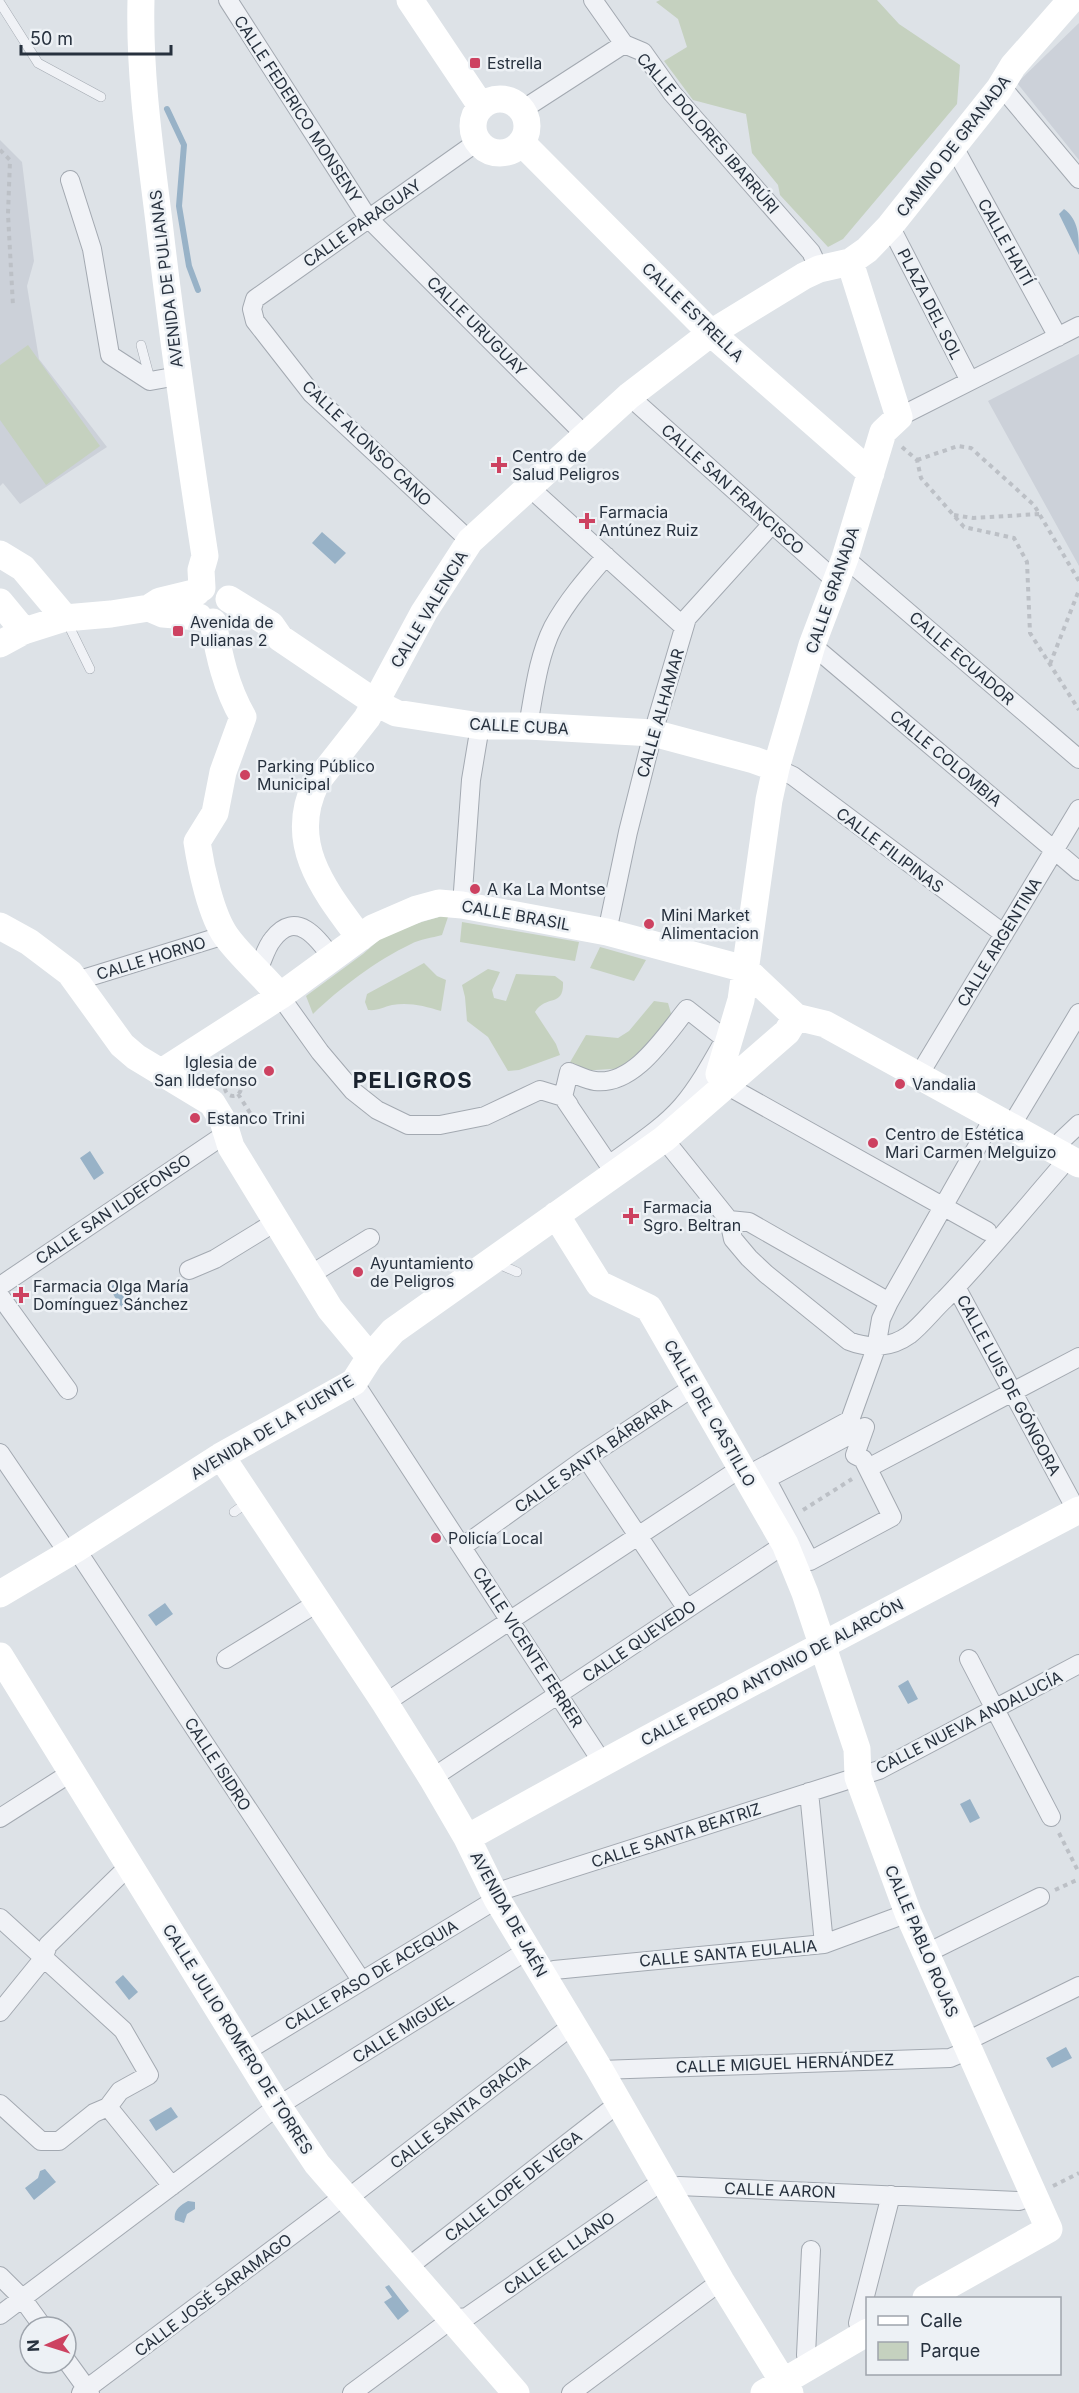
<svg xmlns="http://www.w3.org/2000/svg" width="1079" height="2393" font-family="Inter,sans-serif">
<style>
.built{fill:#ccd1d9}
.green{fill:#c5d1bf}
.water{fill:#98b2c7}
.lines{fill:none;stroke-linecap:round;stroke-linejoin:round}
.stream{stroke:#98b2c7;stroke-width:6}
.lane-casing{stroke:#a3a9b1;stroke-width:10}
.street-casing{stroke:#a3a9b1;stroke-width:20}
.path{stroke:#bcc0c6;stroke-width:4;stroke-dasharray:4.5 4.5;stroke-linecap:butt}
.lane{stroke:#f0f2f6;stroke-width:9}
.street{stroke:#f0f2f6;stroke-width:18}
.secondary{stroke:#fff;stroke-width:27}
.poi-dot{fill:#cd4261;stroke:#edf1f5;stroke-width:2}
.labels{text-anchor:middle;stroke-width:5;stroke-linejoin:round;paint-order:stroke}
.poi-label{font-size:16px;fill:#27313e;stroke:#edf1f5;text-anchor:start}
.street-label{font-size:16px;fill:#27313e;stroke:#edf1f5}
.district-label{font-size:22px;font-weight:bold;letter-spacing:1.5px;fill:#19222e;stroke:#edf1f5}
</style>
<rect width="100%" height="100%" fill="#dde2e7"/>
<path class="built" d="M1079,23V160L1017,83Z
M0,140L22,162L34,261L27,286L39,359L107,447L20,504L3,483L0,486Z
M1079,354V566L988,401Z"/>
<path class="green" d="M660,0H877L899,24L960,65L957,104L843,239L828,247L780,195L778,185L752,153L746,114L693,100L664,61L687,47L678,19L656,2Z
M28,345L100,446L46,485L0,420V365Z
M449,914L442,935C432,938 420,939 411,944C377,960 340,988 313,1014L306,996L363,954L388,932Z
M462,922L579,942L575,961L460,942Z
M600,947L646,960L634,981L590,968Z
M424,963L437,976L446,980L441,1011C425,1006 409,1002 392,1005C383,1007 378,1011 368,1010L365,1002L367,994Z
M488,969L500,972L492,990L494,998L506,1001L516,974L555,976L563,982C564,1008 546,994 535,1012L556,1044L560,1055L519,1070L508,1071L488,1037L467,1021L465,997L462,985Z
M654,1001L668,1003L672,1017L626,1068L580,1071L569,1064L586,1035L618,1038L629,1031Z"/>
<path class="water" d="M1064,209C1079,220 1079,236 1079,255L1059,214Z
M322,532L346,553L335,564L312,543Z
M90,1151L104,1173L94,1180L80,1158Z
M119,1281L132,1301L122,1308L109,1288Z
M165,1603L173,1614L156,1626L148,1615Z
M908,1680L918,1699L908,1704L898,1686Z
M970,1799L980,1818L970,1823L960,1804Z
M123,1975L138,1992L129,2000L115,1982Z
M1066,2047L1072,2058L1052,2068L1046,2058Z
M171,2107L178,2117L156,2131L149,2120Z
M45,2169L56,2182L34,2200L25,2188L38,2178L40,2171Z
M188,2201L195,2202V2209L187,2214L184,2223L175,2220C173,2211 180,2205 188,2201Z
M389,2285L409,2311L398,2320L384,2302L392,2297L385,2287Z"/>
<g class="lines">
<path class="stream" d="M167,109L184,145L179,206L189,266L198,290"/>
<g class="lane-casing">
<path id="lane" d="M0,3L38,63L101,97
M141,345L150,379
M66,620L90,669
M496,1263L517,1272
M234,1512L248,1502"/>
</g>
<g class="street-casing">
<path id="street" d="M228,0L368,218L585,435
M593,0L624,44L643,52L672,93L811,252L819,269
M1001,86L1079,179
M522,110L624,44
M954,147L1058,337
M70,180L92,249L110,355L150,381L178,376
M890,226L970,381
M629,396L836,581
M899,417L1079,326
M529,487L684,627
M470,541L312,394L255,321L252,309L255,299L477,142
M845,558L1079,759
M812,645L1079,871
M528,726C534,693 538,657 553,627C567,601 587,578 606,556
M776,768L793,776L1004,934
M462,905L471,780L480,726
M607,932L628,832L653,733L687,618L772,524
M258,970C263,960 266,947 273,939C296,909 318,938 332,958
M76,981L225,935
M280,996L320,1052L353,1091L377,1110L408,1125H440L485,1116L540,1090L563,1097L569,1105
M687,1009L725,1039C712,1062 699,1086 682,1106C662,1129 633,1147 609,1165L563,1097L569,1072C577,1075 587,1080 595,1081C634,1086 665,1036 687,1009Z
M919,1075L1079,809
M726,1085L987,1231
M1011,1126L1079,1013
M664,1139L729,1220L749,1222L889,1302
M1055,1150L1062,1140L1079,1124
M729,1220L733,1239L749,1258L766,1274L849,1341C869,1349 891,1348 909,1335C922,1325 933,1310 945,1299C985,1257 1022,1212 1060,1168L1066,1156
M189,1270L215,1259L277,1221
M310,1275L370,1238
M0,1286L227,1133
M956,1287L1079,1515
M0,1296L68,1390
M354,1382L602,1762
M865,1427L855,1455L863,1459L892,1517L810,1561L769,1484L772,1476Z
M0,1453L68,1553
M586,1458L687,1609
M868,1468L1079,1357
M746,1476L850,1420L876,1348L881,1319L889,1302L994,1117
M462,1547L586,1458L695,1386
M76,1549L361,1980
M226,1659L317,1603
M969,1659L1051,1817
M385,1703L741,1468
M432,1778L785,1544
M809,1792L824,1944
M0,1818L72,1772
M494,1893L879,1770L1079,1664
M0,1918L123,2030L149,2075L120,2091L108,2107L94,2113L59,2141H41L0,2104
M927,1953L1040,1897
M544,1976L554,1970L824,1944L908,1913
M0,2012L43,1959L48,1945L130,1865
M965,2042L1079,1986
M245,2052L497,1899
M600,2070L950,2058L969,2050
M108,2107L172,2186
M671,2191L679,2186L1019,2201L1034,2196
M347,2199L573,2025
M407,2268L619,2103
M0,2276L22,2298L43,2327
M0,2315L278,2106L528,1950
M862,2335L858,2323L891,2195
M66,2360L90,2393
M810,2365L806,2355L811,2250
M81,2393L344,2196
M352,2393L452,2319L467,2317L664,2180
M571,2393L721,2281"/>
</g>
<path class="path" d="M0,150L10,160L8,214L13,306
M902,447L917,460L921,478L964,527L1014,538L1027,562L1030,633L1079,710
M917,460L958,446L971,448L1034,505L1079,581
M954,515L973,518L1040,514
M1050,664L1079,590
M225 1088a8 8 0 1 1 16 0a8 8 0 1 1-16 0Z
M238,1094L252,1116L245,1120
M803,1510L852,1479
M1059,1833L1079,1873
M1055,1890L1079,1879
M1053,2186L1079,2173"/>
<use href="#lane" class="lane"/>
<use href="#street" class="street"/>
<path class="secondary" d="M141,0C139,74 150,149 159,222C172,334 188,445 205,556L201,570L202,588
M410,0L481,106
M473 126a27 27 0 1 1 54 0a27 27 0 1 1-54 0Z
M522,143L711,333L871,473
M0,554L23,568L65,618
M229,599L271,625L280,638L376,703L396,713L480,726H528L653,733L754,760L776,768
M0,602L24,631
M149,608L163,614L199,617
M213,622C219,655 226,688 243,717L223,772L215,813L197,842C201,868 211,915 226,936C240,956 264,976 280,996
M0,644L24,631L65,618L111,614L149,608L160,601L197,592
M0,926L29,942L70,973L122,1045L136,1057L212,1103L223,1121L231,1147L330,1309L370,1357
M360,938C325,891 286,844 316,783L367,718L424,612L470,541L629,396L711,333L804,276L819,269L850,262L867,250L890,226L999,89L1013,66L1071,0
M163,1071L280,996L373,928L417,909L439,903L462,905L607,932L745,969L796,1017L825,1024L1079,1164
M726,1085L719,1074L741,1000L769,800L776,768L812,645L845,558L883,432L899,417L850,262
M556,1215L599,1284L649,1308L785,1544L805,1593L857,1749L858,1777L908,1913L1049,2229L926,2298
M221,1456L385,1703L432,1778L467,1838L497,1899L600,2070L721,2281L790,2393
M0,1594L76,1549L221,1456L354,1382L370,1357L393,1331L664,1139L787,1032L796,1017
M0,1656L278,2106L317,2164L516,2393
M467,1838C669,1725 874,1618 1079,1510
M764,2393L868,2332"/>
</g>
<g class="poi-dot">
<rect x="469" y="57" width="12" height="12" rx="3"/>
<path d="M496 456h6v6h6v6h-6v6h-6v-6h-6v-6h6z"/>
<path d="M584 512h6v6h6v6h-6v6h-6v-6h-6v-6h6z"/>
<rect x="172" y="625" width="12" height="12" rx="3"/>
<circle cx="245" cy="775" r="6"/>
<circle cx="475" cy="889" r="6"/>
<circle cx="649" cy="924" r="6"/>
<circle cx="269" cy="1071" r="6"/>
<circle cx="900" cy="1084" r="6"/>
<circle cx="195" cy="1118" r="6"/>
<circle cx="873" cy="1143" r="6"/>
<path d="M628 1207h6v6h6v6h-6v6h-6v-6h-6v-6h6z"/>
<circle cx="358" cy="1272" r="6"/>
<path d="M18 1286h6v6h6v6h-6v6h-6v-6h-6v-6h6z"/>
<circle cx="436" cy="1538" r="6"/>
</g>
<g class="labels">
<g class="poi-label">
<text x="487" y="69">Estrella</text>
<text x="512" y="462">Centro de<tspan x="512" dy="18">Salud Peligros</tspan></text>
<text x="599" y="518">Farmacia<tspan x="599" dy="18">Antúnez Ruiz</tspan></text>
<text x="190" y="628">Avenida de<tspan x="190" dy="18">Pulianas 2</tspan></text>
<text x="257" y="772">Parking Público<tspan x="257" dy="18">Municipal</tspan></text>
<text x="487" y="895">A Ka La Montse</text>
<text x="661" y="921">Mini Market<tspan x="661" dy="18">Alimentacion</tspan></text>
<text x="257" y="1068" text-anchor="end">Iglesia de<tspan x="257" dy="18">San Ildefonso</tspan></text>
<text x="912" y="1090">Vandalia</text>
<text x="207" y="1124">Estanco Trini</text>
<text x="885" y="1140">Centro de Estética<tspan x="885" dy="18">Mari Carmen Melguizo</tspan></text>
<text x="643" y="1213">Farmacia<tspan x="643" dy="18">Sgro. Beltran</tspan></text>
<text x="370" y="1269">Ayuntamiento<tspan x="370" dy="18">de Peligros</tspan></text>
<text x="33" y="1292">Farmacia Olga María<tspan x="33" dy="18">Domínguez Sánchez</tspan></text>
<text x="448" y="1544">Policía Local</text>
</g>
<g class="street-label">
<text transform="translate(298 109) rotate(57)" y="6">CALLE FEDERICO MONSENY</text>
<text transform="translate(708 133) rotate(49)" y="6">CALLE DOLORES IBARRÚRI</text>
<text transform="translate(953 146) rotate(-52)" y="6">CAMINO DE GRANADA</text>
<text transform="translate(362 223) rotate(-35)" y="6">CALLE PARAGUAY</text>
<text transform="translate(1006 242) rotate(61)" y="6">CALLE HAITÍ</text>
<text transform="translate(166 279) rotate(-97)" y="6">AVENIDA DE PULIANAS</text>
<text transform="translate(930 304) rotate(63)" y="6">PLAZA DEL SOL</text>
<text transform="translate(693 312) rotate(44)" y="6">CALLE ESTRELLA</text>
<text transform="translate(477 326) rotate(45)" y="6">CALLE URUGUAY</text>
<text transform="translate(367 443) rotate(44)" y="6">CALLE ALONSO CANO</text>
<text transform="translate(733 489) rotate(42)" y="6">CALLE SAN FRANCISCO</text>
<text transform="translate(832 590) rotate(-71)" y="6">CALLE GRANADA</text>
<text transform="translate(429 609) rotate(-59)" y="6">CALLE VALENCIA</text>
<text transform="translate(962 658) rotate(41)" y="6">CALLE ECUADOR</text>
<text transform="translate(660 713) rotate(-74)" y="6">CALLE ALHAMAR</text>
<text transform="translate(519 726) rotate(3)" y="6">CALLE CUBA</text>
<text transform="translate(946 758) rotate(40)" y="6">CALLE COLOMBIA</text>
<text transform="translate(890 850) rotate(37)" y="6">CALLE FILIPINAS</text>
<text transform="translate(516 915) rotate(10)" y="6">CALLE BRASIL</text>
<text transform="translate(999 942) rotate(-59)" y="6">CALLE ARGENTINA</text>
<text transform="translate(151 958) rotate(-17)" y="6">CALLE HORNO</text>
<text transform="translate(113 1209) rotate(-34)" y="6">CALLE SAN ILDEFONSO</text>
<text transform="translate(1009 1385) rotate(62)" y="6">CALLE LUIS DE GÓNGORA</text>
<text transform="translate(710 1413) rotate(60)" y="6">CALLE DEL CASTILLO</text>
<text transform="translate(272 1427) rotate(-31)" y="6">AVENIDA DE LA FUENTE</text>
<text transform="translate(593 1455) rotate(-35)" y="6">CALLE SANTA BÁRBARA</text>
<text transform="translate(639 1641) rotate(-34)" y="6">CALLE QUEVEDO</text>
<text transform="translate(528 1647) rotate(57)" y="6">CALLE VICENTE FERRER</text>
<text transform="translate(772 1672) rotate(-28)" y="6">CALLE PEDRO ANTONIO DE ALARCÓN</text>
<text transform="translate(969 1722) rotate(-27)" y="6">CALLE NUEVA ANDALUCÍA</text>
<text transform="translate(218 1764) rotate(57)" y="6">CALLE ISIDRO</text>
<text transform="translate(676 1835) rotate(-18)" y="6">CALLE SANTA BEATRIZ</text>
<text transform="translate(509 1914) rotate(61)" y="6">AVENIDA DE JAÉN</text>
<text transform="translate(922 1941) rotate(67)" y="6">CALLE PABLO ROJAS</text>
<text transform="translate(728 1953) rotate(-5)" y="6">CALLE SANTA EULALIA</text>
<text transform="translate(371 1975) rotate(-31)" y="6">CALLE PASO DE ACEQUIA</text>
<text transform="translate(403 2028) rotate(-32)" y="6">CALLE MIGUEL</text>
<text transform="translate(238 2039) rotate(58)" y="6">CALLE JULIO ROMERO DE TORRES</text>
<text transform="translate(785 2063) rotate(-2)" y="6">CALLE MIGUEL HERNÁNDEZ</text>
<text transform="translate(460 2112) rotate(-38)" y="6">CALLE SANTA GRACIA</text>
<text transform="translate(513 2186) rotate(-38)" y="6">CALLE LOPE DE VEGA</text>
<text transform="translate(780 2190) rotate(2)" y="6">CALLE AARON</text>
<text transform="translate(559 2253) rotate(-35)" y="6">CALLE EL LLANO</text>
<text transform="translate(213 2295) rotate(-37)" y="6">CALLE JOSÉ SARAMAGO</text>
</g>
<g class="district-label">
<text x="413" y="1088">PELIGROS</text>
</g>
</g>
<rect x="866" y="2297" width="195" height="78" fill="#edf1f5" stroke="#9ea4ac" stroke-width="1.5"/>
<rect x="878" y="2316" width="30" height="9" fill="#ffffff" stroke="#9ea4ac" stroke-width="1.5"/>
<text x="920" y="2327" font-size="18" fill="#27313e">Calle</text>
<rect x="878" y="2342" width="30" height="18" fill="#c5d1bf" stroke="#9ea4ac" stroke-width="1.5"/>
<text x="920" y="2357" font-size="18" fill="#27313e">Parque</text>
<g transform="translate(48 2345) rotate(267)"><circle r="28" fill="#edf1f5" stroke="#9ea4ac" stroke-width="1.5"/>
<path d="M0-4.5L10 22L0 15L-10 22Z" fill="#cd4261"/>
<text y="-9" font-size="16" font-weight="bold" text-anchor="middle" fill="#27313e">N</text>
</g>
<path d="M21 45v9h150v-9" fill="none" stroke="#27313e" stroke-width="3"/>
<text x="30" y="45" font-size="18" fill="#27313e" stroke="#edf1f5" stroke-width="4.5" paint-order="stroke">50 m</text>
</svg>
